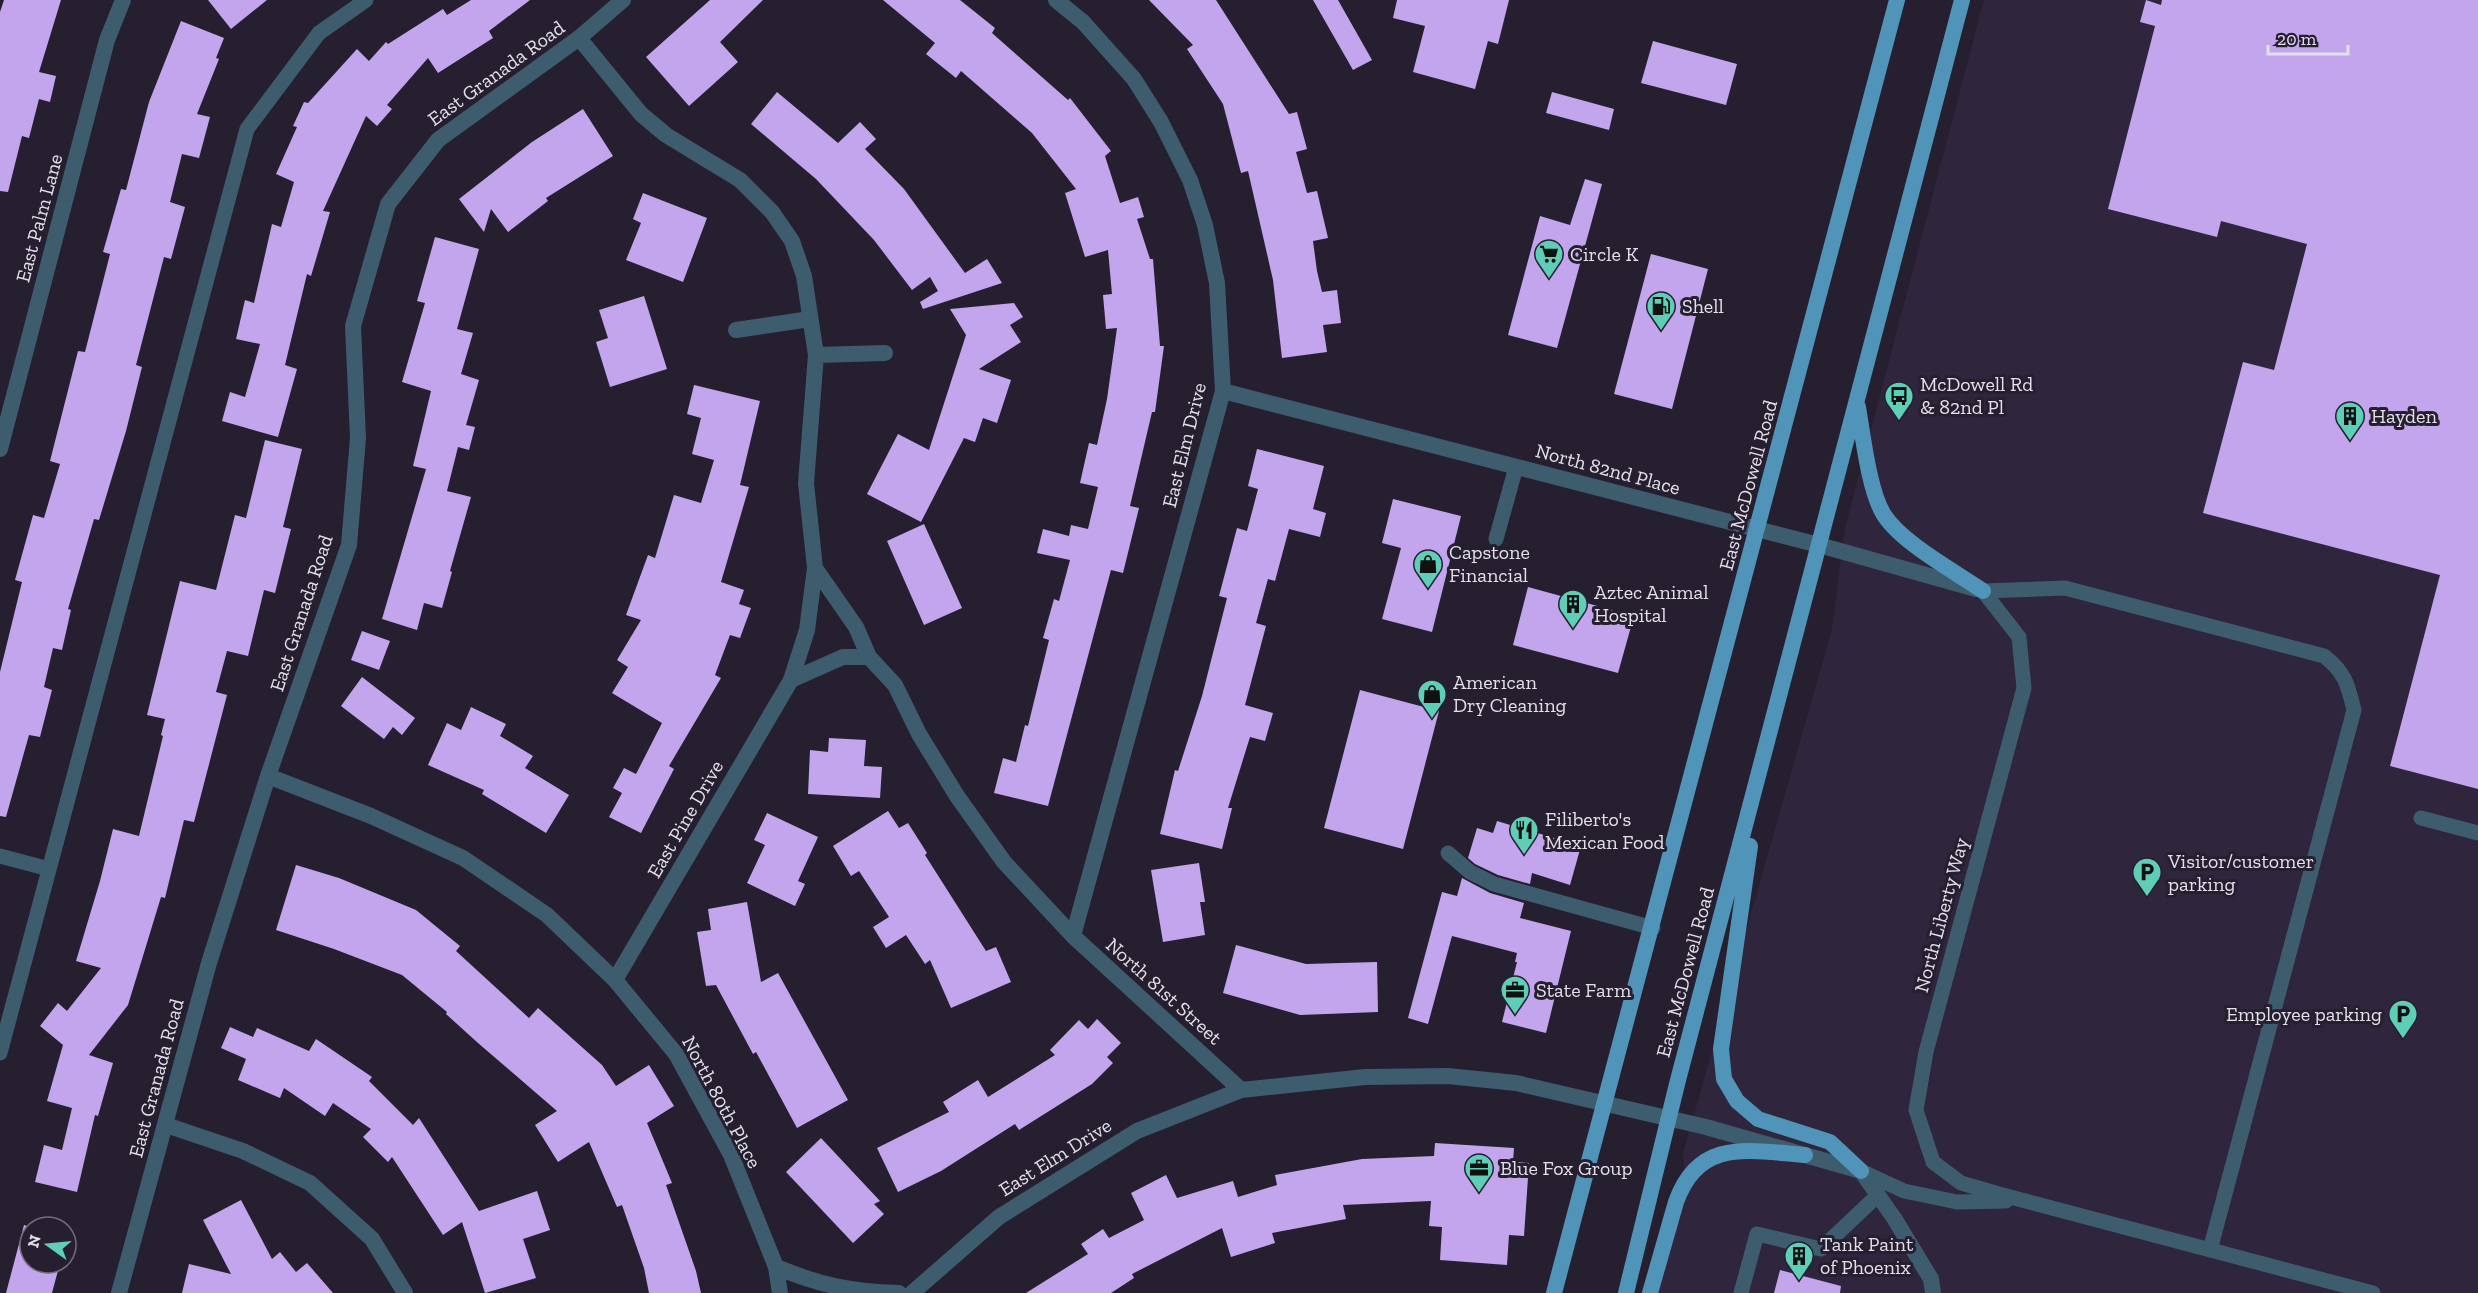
<svg xmlns="http://www.w3.org/2000/svg" width="2478" height="1293" font-family="'Zilla Slab',serif">
<style>
.built{fill:#2f253c}
.building{fill:#c3a5ed}
.lines{fill:none;stroke-linecap:round;stroke-linejoin:round}
.service{stroke:#3d5c6e;stroke-width:15}
.minor{stroke:#3d5c6e;stroke-width:16}
.primary{stroke:#5094b9;stroke-width:16}
.labels{text-anchor:middle;stroke-width:6;stroke-linejoin:round;paint-order:stroke}
.street-label{font-size:20px;fill:#e4e0eb;stroke:#261f30}
.poi-label{font-size:20px;fill:#e4e0eb;stroke:#261f30;text-anchor:start}
</style>
<rect width="100%" height="100%" fill="#261f30"/>
<path class="built" d="M1984,0H2478V1293H1658L1686,1192L1683,1153L1832,629L1845,528Z"/>
<path class="building" d="M4,0H61L39,72L56,76L50,102L39,99L29,138L22,136L8,192L0,191V12Z
M208,0H267L231,29Z
M471,0H530L489,31L493,38L438,73L428,58L387,105L392,109L377,126L366,116L323,211L330,212L311,276L307,274L285,365L297,369L278,437L222,421L230,392L245,397L260,344L236,339L245,300L254,303L272,224L281,227L294,182L276,174L297,127L293,126L304,102L308,103L357,49L369,61L386,42L388,44L443,9L447,15Z
M710,0H763L720,42L738,62L689,106L646,57Z
M883,0H960L995,28L992,33L1068,100L1070,98L1111,151L1105,156L1120,203L1138,197L1144,217L1137,219L1150,259H1153L1160,346H1164L1155,412H1152L1130,506L1139,508L1123,573L1111,570L1048,806L994,793L1003,758L1016,762L1025,725L1028,726L1049,640L1043,638L1054,599L1059,601L1070,560L1037,553L1043,529L1069,536L1071,525L1088,529L1098,487L1080,483L1089,443L1097,445L1107,399L1117,328L1106,329L1103,295L1112,294L1108,250L1085,257L1065,193L1076,189L1032,133L961,71L956,78L926,54L935,43Z
M1149,0H1216L1289,114L1297,112L1307,149L1296,152L1307,193L1317,191L1328,238L1313,241L1317,271L1322,292L1337,290L1341,323L1323,325L1327,352L1282,358L1273,280L1248,171L1241,173L1223,104L1187,49L1193,45Z
M1313,0H1338L1372,60L1353,70Z
M1397,0H1509L1498,44L1488,41L1475,89L1413,72L1425,26L1393,18Z
M2146,0L2161,5L2162,0H2478V789L2390,766L2440,575L2203,513L2243,362L2274,370L2307,244L2221,221L2217,237L2108,209L2155,26L2140,22Z
M181,21L224,38L216,58L219,59L197,114L210,117L199,158L182,154L170,202L185,207L171,259L164,257L136,365L142,367L126,431L99,520L94,519L68,609L71,610L62,650L53,648L44,687L52,690L40,737L29,735L6,817L0,816V672L22,582L15,580L33,515L44,518L60,464L50,461L78,351L85,352L110,254L103,252L121,189L126,190L149,102Z
M1653,41L1737,64L1726,105L1641,83Z
M777,92L838,143L860,122L876,139L865,149L904,189L965,273L987,259L1002,283L923,309L920,302L938,291L930,277L912,290L874,240L816,179L751,124Z
M1552,92L1614,109L1609,130L1546,113Z
M583,109L613,156L546,198L548,201L508,232L491,209L484,232L459,199L532,142Z
M1585,179L1602,184L1557,348L1508,335L1540,216L1570,225Z
M643,193L707,218L683,282L626,260L641,223L633,219Z
M435,237L479,249L457,329L473,333L461,374L479,380L466,425L475,427L469,450L458,447L447,491L471,497L450,571L452,572L442,608L424,603L417,630L382,619L426,469L413,466L431,391L402,382L425,303L417,301Z
M1651,254L1708,269L1672,409L1614,394Z
M644,296L667,369L610,387L596,342L608,338L599,310Z
M1014,303L1023,317L1010,325L1021,342L979,369L1011,380L997,423L983,418L975,442L964,438L921,522L867,494L898,434L929,450L966,335L950,309Z
M694,385L760,401L740,485L749,487L721,582L744,590L739,604L751,608L740,638L730,635L715,675L721,678L669,766L674,769L641,833L609,817L622,793L613,788L624,768L636,774L662,723L612,693L628,667L617,660L641,620L626,615L648,555L655,558L674,495L701,503L714,460L692,454L701,418L687,414Z
M265,440L302,449L283,527L291,529L275,593L264,590L248,656L227,651L216,692L227,695L194,822L184,820L165,898L161,897L128,1005L89,1055L113,1063L98,1116L95,1115L77,1192L35,1182L44,1145L62,1150L72,1108L47,1101L63,1045L40,1026L58,1003L67,1011L101,968L76,961L100,881L113,829L139,836L163,736L161,735L165,719L147,715L180,581L216,590L235,515L246,518Z
M1257,449L1324,466L1313,509L1326,513L1320,537L1289,529L1275,581L1268,579L1256,623L1266,626L1245,705L1273,713L1265,741L1250,737L1228,808H1232L1222,849L1160,834L1175,770L1178,771L1202,696L1227,598L1219,596L1237,528L1247,531L1258,489L1248,486Z
M1393,499L1461,516L1432,632L1382,619L1401,548L1382,543Z
M924,524L962,608L924,625L887,541Z
M1528,587L1634,616L1618,673L1513,645Z
M362,631L390,641L379,670L351,660Z
M362,677L415,718L402,735L393,727L384,739L341,706Z
M1360,690L1439,711L1403,849L1324,828Z
M471,707L506,724L500,736L533,756L525,768L569,795L546,833L482,794L484,790L428,765L447,723L461,730Z
M829,738L866,740L864,766L882,767L880,798L808,794L810,750L828,752Z
M888,811L899,828L908,823L927,853L925,855L986,951L996,947L1011,982L951,1008L930,960L925,964L906,935L886,948L873,927L889,917L859,871L851,876L833,846Z
M767,813L818,837L798,881L805,884L795,906L747,883L765,845L754,840Z
M1497,821L1581,846L1570,885L1532,873L1530,884L1498,875L1475,864L1468,858L1477,828L1493,833Z
M1199,863L1205,902H1200L1205,935L1163,942L1151,870Z
M296,865L339,878L416,910L460,946L456,951L529,1018L538,1008L602,1065L616,1086L649,1065L674,1106L647,1123L672,1183L666,1185L696,1271L701,1293H649L644,1268L622,1205L617,1207L589,1142L558,1162L535,1125L557,1111L478,1043L446,1014L447,1012L402,975L334,949L276,930Z
M1462,878L1490,893L1524,903L1520,918L1571,931L1546,1033L1502,1022L1517,962H1515L1517,953L1452,936L1428,1024L1408,1018L1442,892L1457,896Z
M747,902L761,982L778,973L848,1100L797,1128L756,1052L753,1054L716,985L706,986L697,932L711,930L708,909Z
M1236,945L1306,964L1377,962L1378,1012L1300,1015L1223,993Z
M1097,1019L1121,1043L1107,1057L1113,1063L1092,1084L1019,1130L1015,1124L941,1171L898,1192L877,1148L949,1112L943,1102L978,1080L988,1097L1055,1055L1050,1050L1079,1020L1088,1029Z
M230,1027L253,1037L257,1028L309,1051L316,1039L372,1077L369,1081L413,1125L419,1118L479,1211L537,1191L550,1230L523,1239L536,1278L485,1293L462,1222L443,1235L392,1157L388,1162L363,1137L371,1129L333,1103L325,1116L284,1088L280,1098L238,1080L246,1059L221,1048Z
M821,1138L880,1201L874,1204L884,1214L853,1243L786,1172Z
M1435,1143L1514,1148L1513,1162L1529,1163L1524,1236L1509,1235L1507,1265L1440,1260L1442,1227L1429,1226L1431,1201L1343,1205L1346,1219L1272,1233L1275,1243L1231,1257L1222,1228L1132,1274L1134,1278L1111,1293H1026L1088,1254L1081,1244L1103,1229L1109,1238L1144,1220L1131,1193L1166,1175L1177,1198L1233,1181L1238,1197L1277,1185L1275,1175L1362,1159L1434,1156Z
M241,1200L272,1259L280,1252L296,1272L307,1263L333,1293H182L189,1264L231,1274L203,1220Z
M24,1225L30,1227V1263H60L52,1293H6Z
M1780,1270L1841,1286L1840,1293H1774Z"/>
<g class="lines">
<path class="service" d="M1496,539L1516,467
M1983,591L2019,637L2024,688L1926,1052L1916,1110L1933,1162L1961,1183L1999,1194L2373,1293
M1983,591L2065,588L2324,656C2345,672 2348,685 2354,710L2210,1250
M2421,818L2478,833
M1448,853L1470,872L1494,884L1653,928
M0,856L49,869
M0,1053L247,129L319,33L366,0
M1861,1171L1904,1191L1957,1202L2006,1201
M1741,1293L1757,1234L1821,1249L1878,1195"/>
<path class="minor" d="M1056,0L1083,22L1134,79L1161,122L1190,180L1205,225L1217,283L1223,391L1073,936
M579,38L641,114L666,135L740,180L772,212L792,241L804,276L816,355L806,483L815,568L807,630L791,680L615,980
M736,330L810,319
M816,355L885,353
M1223,391L1819,545L1976,589
M0,449L107,40L123,0
M815,568L856,627L869,657L895,685L919,734L957,796L1004,862L1073,936L1241,1090L1365,1077L1448,1076L1516,1083L1706,1127L1861,1171L1894,1218L1931,1279L1933,1293
M791,680L843,657H869
M268,776L371,816L463,858L547,915L615,980L676,1054L731,1155L776,1267L780,1293
M166,1125L243,1151L310,1183L372,1239L405,1293
M776,1267C820,1285 851,1292 899,1293
M119,1293L209,963L268,776L349,545L358,438L353,326L388,204L438,140L579,38L623,0
M912,1293L999,1217L1137,1131L1241,1090"/>
<path class="primary" d="M1858,407C1863,436 1869,491 1884,515C1902,543 1954,571 1983,591
M1750,846L1721,1049L1724,1079L1737,1101L1758,1119L1830,1142L1861,1171
M1554,1293L1897,0
M1626,1293L1677,1084L1962,0
M1650,1293L1676,1202C1699,1137 1750,1151 1805,1155"/>
</g>
<defs>
<g id="supermarket-pin" transform="scale(1.5)"><path d="M0 17L-7.5 6A9.5 9.5 0 1 1 7.5 6Z" fill="#5eceb7" stroke="#261f30"/><path d="M-6-5.5h2.5l.6 2H6L4.5 2H-2.5L-4.4-4H-6ZM-1.5 3.2a1.3 1.3 0 1 0 .1 0ZM3 3.2a1.3 1.3 0 1 0 .1 0Z" fill="#111"/></g>
<g id="fuel-pin" transform="scale(1.5)"><path d="M0 17L-7.5 6A9.5 9.5 0 1 1 7.5 6Z" fill="#5eceb7" stroke="#261f30"/><path d="M-5.5-6h7V0h2V4h1.3V-2.5L3-4.5l.8-.8L6-3V5H2.5V1h-1V6h-7ZM-4.2-4.7v3.2H.2V-4.7Z" fill="#111"/></g>
<g id="bus-pin" transform="scale(1.5)"><path d="M0 17L-7.5 6A9.5 9.5 0 1 1 7.5 6Z" fill="#5eceb7" stroke="#261f30"/><path d="M-5-6H5V4H4V6H2V4H-2V6H-4V4H-5ZM-3.5-4V0h7V-4ZM-3.5 1.2v1.5H-2V1.2ZM2 1.2v1.5H3.5V1.2Z" fill="#111"/></g>
<g id="building-pin" transform="scale(1.5)"><path d="M0 17L-7.5 6A9.5 9.5 0 1 1 7.5 6Z" fill="#5eceb7" stroke="#261f30"/><path d="M-4-6H4V6H1V3H-1V6H-4ZM-2.5-4.3h1.7v1.8h-1.7ZM.8-4.3h1.7v1.8H.8ZM-2.5-1h1.7V.8h-1.7ZM.8-1h1.7V.8H.8Z" fill="#111"/></g>
<g id="shop-pin" transform="scale(1.5)"><path d="M0 17L-7.5 6A9.5 9.5 0 1 1 7.5 6Z" fill="#5eceb7" stroke="#261f30"/><path d="M-5-2.5h2.3a2.7 3.5 0 0 1 5.4 0H5L5.5 6h-11ZM-1.5-2.5h3a1.5 2.3 0 0 0-3 0Z" fill="#111"/></g>
<g id="restaurant-pin" transform="scale(1.5)"><path d="M0 17L-7.5 6A9.5 9.5 0 1 1 7.5 6Z" fill="#5eceb7" stroke="#261f30"/><path d="M-5-6h1v4h1v-4h1v4h1v-4h1v5L-1.5 .5V6h-2V.5L-5-1ZM5-6V6H3V1.5H1.5Q1.5-4 5-6Z" fill="#111"/></g>
<g id="parking-pin" transform="scale(1.5)"><path d="M0 17L-7.5 6A9.5 9.5 0 1 1 7.5 6Z" fill="#5eceb7" stroke="#261f30"/><path d="M-3.5-5.5H1a3.5 3.5 0 0 1 0 7H-1V5.5H-3.5ZM-1-3.4V-.6H.8a1.4 1.4 0 0 0 0-2.8Z" fill="#111"/></g>
<g id="office-pin" transform="scale(1.5)"><path d="M0 17L-7.5 6A9.5 9.5 0 1 1 7.5 6Z" fill="#5eceb7" stroke="#261f30"/><path d="M-6-3h4V-5.5h4V-3h4V5H-6ZM-1-4.5V-3h2v-1.5ZM-6 0V1H6V0Z" fill="#111"/></g>
</defs>
<g fill-rule="evenodd">
<use href="#supermarket-pin" x="1549" y="254"/>
<use href="#fuel-pin" x="1661" y="306"/>
<use href="#bus-pin" x="1899" y="396"/>
<use href="#building-pin" x="2350" y="416"/>
<use href="#shop-pin" x="1428" y="564"/>
<use href="#building-pin" x="1573" y="604"/>
<use href="#shop-pin" x="1432" y="694"/>
<use href="#restaurant-pin" x="1524" y="830"/>
<use href="#parking-pin" x="2147" y="872"/>
<use href="#office-pin" x="1515" y="990"/>
<use href="#parking-pin" x="2403" y="1014"/>
<use href="#office-pin" x="1479" y="1168"/>
<use href="#building-pin" x="1799" y="1256"/>
</g>
<g class="labels">
<g class="street-label">
<text transform="translate(496 73) rotate(-36)" y="7">East Granada Road</text>
<text transform="translate(39 218) rotate(-75)" y="7">East Palm Lane</text>
<text transform="translate(1184 445) rotate(-76)" y="7">East Elm Drive</text>
<text transform="translate(1608 469) rotate(15)" y="7">North 82nd Place</text>
<text transform="translate(1748 485) rotate(-75)" y="7">East McDowell Road</text>
<text transform="translate(301 613) rotate(-72)" y="7">East Granada Road</text>
<text transform="translate(685 819) rotate(-60)" y="7">East Pine Drive</text>
<text transform="translate(1941 915) rotate(-75)" y="7">North Liberty Way</text>
<text transform="translate(1685 972) rotate(-75)" y="7">East McDowell Road</text>
<text transform="translate(1164 991) rotate(42)" y="7">North 81st Street</text>
<text transform="translate(156 1078) rotate(-75)" y="7">East Granada Road</text>
<text transform="translate(722 1102) rotate(62)" y="7">North 80th Place</text>
<text transform="translate(1055 1157) rotate(-32)" y="7">East Elm Drive</text>
</g>
<g class="poi-label">
<text x="1570" y="261">Circle K</text>
<text x="1682" y="313">Shell</text>
<text x="1920" y="391">McDowell Rd<tspan x="1920" dy="23">&amp; 82nd Pl</tspan></text>
<text x="2371" y="423">Hayden</text>
<text x="1449" y="559">Capstone<tspan x="1449" dy="23">Financial</tspan></text>
<text x="1594" y="599">Aztec Animal<tspan x="1594" dy="23">Hospital</tspan></text>
<text x="1453" y="689">American<tspan x="1453" dy="23">Dry Cleaning</tspan></text>
<text x="1545" y="826">Filiberto's<tspan x="1545" dy="23">Mexican Food</tspan></text>
<text x="2168" y="868">Visitor/customer<tspan x="2168" dy="23">parking</tspan></text>
<text x="1536" y="997">State Farm</text>
<text x="2382" y="1021" text-anchor="end">Employee parking</text>
<text x="1500" y="1175">Blue Fox Group</text>
<text x="1820" y="1251">Tank Paint<tspan x="1820" dy="23">of Phoenix</tspan></text>
</g>
</g>
<g transform="translate(48 1245) rotate(285)"><circle r="28" fill="#261f30" stroke="#726c7b" stroke-width="1.5"/>
<path d="M0-4.5L10 22L0 15L-10 22Z" fill="#5eceb7"/>
<text y="-9" font-size="16" font-weight="bold" text-anchor="middle" fill="#e4e0eb">N</text>
</g>
<path d="M2268 45v9h80v-9" fill="none" stroke="#e4e0eb" stroke-width="3"/>
<text x="2277" y="45" font-size="18" fill="#e4e0eb" stroke="#261f30" stroke-width="4.5" paint-order="stroke">20 m</text>
</svg>
